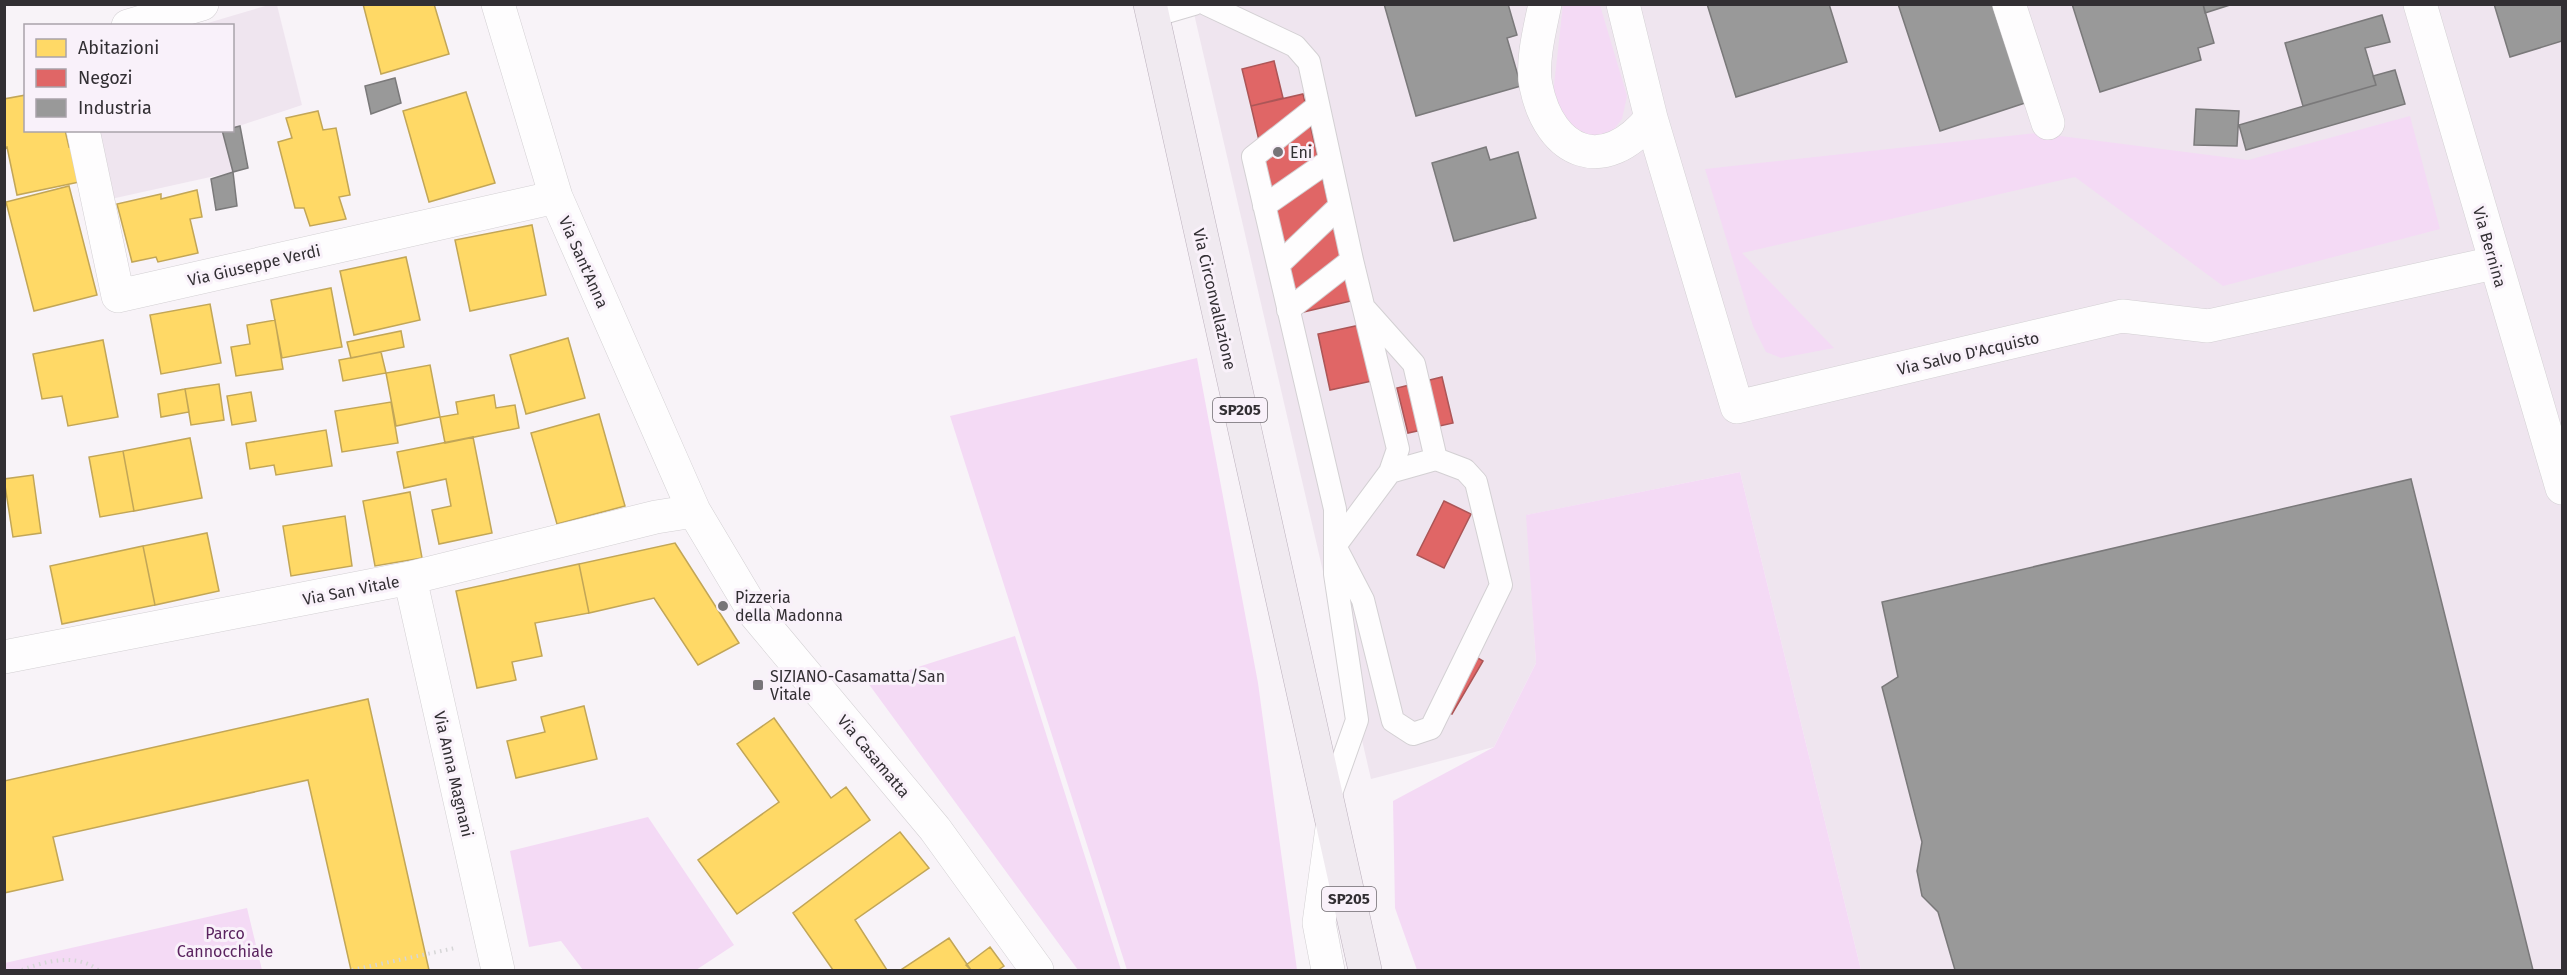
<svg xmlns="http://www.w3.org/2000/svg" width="2567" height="975" font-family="'Fira Sans',sans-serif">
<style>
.built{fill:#efe5ef}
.green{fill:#f4daf5}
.homes{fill:#ffd966;stroke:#c2a657;stroke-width:1.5}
.shops{fill:#e06666;stroke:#ac5657;stroke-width:1.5}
.industry{fill:#999;stroke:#7a797a;stroke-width:1.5}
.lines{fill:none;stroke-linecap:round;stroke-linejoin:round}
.service-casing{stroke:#d3d0d3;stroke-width:24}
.minor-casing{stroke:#d3d0d3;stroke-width:34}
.primary-casing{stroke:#bcb1bd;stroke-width:34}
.path{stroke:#d6d6d7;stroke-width:4;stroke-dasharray:1.5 4.5;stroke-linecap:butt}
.service{stroke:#fefdfe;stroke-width:22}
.minor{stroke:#fefdfe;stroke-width:33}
.primary{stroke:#f0eaf0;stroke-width:33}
.poi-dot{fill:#777478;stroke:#f9f1fa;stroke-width:2}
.labels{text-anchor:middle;stroke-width:6;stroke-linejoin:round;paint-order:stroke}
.shield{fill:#f9f1fa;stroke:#6e696f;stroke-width:1.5}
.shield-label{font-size:15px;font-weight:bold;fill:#322f33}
.poi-label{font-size:16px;fill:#322f33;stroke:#f9f1fa;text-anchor:start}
.street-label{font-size:16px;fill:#322f33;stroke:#f9f1fa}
.park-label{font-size:16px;fill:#5a235f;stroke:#f9f1fa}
</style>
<rect width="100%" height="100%" fill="#f8f3f8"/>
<path class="built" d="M272,4L277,5L302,105L233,128L232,26L201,25Z
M1192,5H2562V970H1861L1740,472L1527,515L1536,663L1494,747L1371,779Z
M96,131H222L233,172L111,199Z"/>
<path class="green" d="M1563,5H1600L1627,96L1622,119L1611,133L1590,136L1574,127L1561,112L1553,94Z
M2410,116L2440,229L2223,286L2075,177L1742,253L1834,348L1781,358L1766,352L1753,326L1705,169L2037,133L2248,160Z
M1197,358L1258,683L1297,970H1127L950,416Z
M1740,472L1861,970H1417L1395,908L1393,801L1494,747L1536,663L1526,515Z
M1015,636L1121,970H1078L868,683Z
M648,817L734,945L696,970H583L561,941L529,947L510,851Z
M247,908L262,970H5V963Z"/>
<path class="homes" d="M363,4H434L449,54L381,74Z
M466,92L495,183L429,202L403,111Z
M26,95V130H65L69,147L82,144L89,180L17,195L7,147L4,148V99Z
M318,111L323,130L336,128L350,195L339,197L346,219L310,226L304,208H295L278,142L292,138L286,118Z
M69,186L97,295L34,311L6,202Z
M197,190L202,217L190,219L198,253L158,262L156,257L132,262L117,204L161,194V199Z
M532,225L546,295L470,311L455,240Z
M406,257L420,320L354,335L340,271Z
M331,288L342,347L282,358L271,300Z
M210,304L221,363L161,374L150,315Z
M275,320L283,369L236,376L231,347L250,344L247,325Z
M401,331L404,347L351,358L347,342Z
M568,338L585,398L526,414L510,355Z
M103,340L118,417L68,426L62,396L42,399L33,354Z
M381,352L386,373L343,381L339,360Z
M430,365L440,417L396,426L386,373Z
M219,384L224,420L191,425L185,389Z
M185,389L189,412L161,417L158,394Z
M251,392L256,421L232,425L227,396Z
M494,395L496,408L515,405L519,428L445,443L440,417L458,414L456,402Z
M391,402L398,443L342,452L335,411Z
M599,414L625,506L557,524L531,433Z
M326,430L332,466L276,475L274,465L250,469L246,443Z
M473,437L492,533L439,544L432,510L451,506L446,479L404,488L397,452Z
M190,438L202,498L134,511L123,451Z
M123,451L134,511L100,517L89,457Z
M33,475L41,533L13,537L4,479Z
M410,492L422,558L375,566L363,501Z
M345,516L352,566L291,576L283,526Z
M207,533L219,591L155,605L143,546Z
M675,543L739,643L698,665L654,598L589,613L579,564Z
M143,546L155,605L62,624L50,566Z
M579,564L589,613L535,623L542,656L512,662L516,680L477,688L456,591Z
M368,699L429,970H351L308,780L53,837L63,880L4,893V781Z
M584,706L597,759L516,778L507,741L545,732L541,717Z
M774,718L831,798L846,787L870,820L737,914L698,860L779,802L737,744Z
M900,832L929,868L855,920L887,970H833L793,913Z
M949,938L971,970H903L902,969Z
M990,947L1004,966L998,970H971L966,965Z"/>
<path class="shops" d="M1274,61L1283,98L1251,106L1242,69Z
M1303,94L1351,301L1299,313L1251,106Z
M1374,322L1386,378L1330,390L1318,334Z
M1442,377L1453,423L1408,433L1397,388Z
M1444,501L1471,514L1444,568L1417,555Z
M1461,648L1483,661L1452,714L1433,705Z"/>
<path class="industry" d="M1384,4H1508L1517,35L1507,38L1521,86L1416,116Z
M1707,4H1829L1847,62L1736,97Z
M1898,4H1992L2025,103L1940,131Z
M2072,4H2203L2214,43L2198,48L2201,60L2100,92Z
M2203,4H2233L2205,13Z
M2494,4H2562V41L2510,57Z
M2382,15L2390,42L2365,48L2376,85L2303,106L2285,43Z
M2395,70L2405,104L2246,150L2239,125L2376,85L2373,76Z
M395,78L401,103L371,114L365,86Z
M2196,109L2239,111L2237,146L2194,145Z
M240,126L248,168L233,172L222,130H232V128Z
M1486,147L1490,160L1518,152L1536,218L1454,241L1432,163Z
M233,172L237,206L216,210L211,179Z
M2411,479L2533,970H1955L1938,912L1922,896L1917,871L1922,842L1882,687L1898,677L1882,602Z"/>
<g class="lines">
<g class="service-casing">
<path id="service" d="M1206,4L1295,46L1309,62L1352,260L1398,449L1390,472L1335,546L1363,600L1393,721L1413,734L1431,728L1501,585L1476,482L1465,470L1436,459
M1153,16L1194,4
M1318,106L1253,157L1335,509V574L1357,720L1328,802
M1264,206L1330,160
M1278,265L1340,206
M1288,310L1352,260
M1366,310L1414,364L1436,459L1390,472"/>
</g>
<g class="minor-casing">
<path id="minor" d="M498,4L556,197L694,511L756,615L935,829L1037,970
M1545,4C1540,28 1531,63 1536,86C1550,155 1605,176 1651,118L1623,4
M2009,4L2048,123
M2420,4L2562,488
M128,26L202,4
M1651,118L1737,407L2122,316L2208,326L2494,263
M83,130L118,296L556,197
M410,578L498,970
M4,657L410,578L656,517L694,511
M1328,970L1319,923L1332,828"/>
</g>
<g class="primary-casing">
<path id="primary" d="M1150,4L1365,970"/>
</g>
<path class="path" d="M22,970C45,961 77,953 98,970
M352,970L455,948"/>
<use href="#service" class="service"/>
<use href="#minor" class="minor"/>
<use href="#primary" class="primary"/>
</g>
<g class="poi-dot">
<circle cx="1278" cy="152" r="6"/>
<circle cx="723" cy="606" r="6"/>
<rect x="752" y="679" width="12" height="12" rx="3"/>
</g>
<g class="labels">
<g class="shield">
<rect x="1213" y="398" width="54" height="24" rx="4.5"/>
<rect x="1322" y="887" width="54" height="24" rx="4.5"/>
</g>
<g class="shield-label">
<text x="1240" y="415">SP205</text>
<text x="1349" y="904">SP205</text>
</g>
<g class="poi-label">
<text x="1290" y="158">Eni</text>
<text x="735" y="603">Pizzeria<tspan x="735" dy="18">della Madonna</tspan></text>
<text x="770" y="682">SIZIANO-Casamatta/San<tspan x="770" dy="18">Vitale</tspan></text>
</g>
<g class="street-label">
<text transform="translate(2490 247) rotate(74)" y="6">Via Bernina</text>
<text transform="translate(584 262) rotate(66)" y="6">Via Sant'Anna</text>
<text transform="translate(254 265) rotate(-13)" y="6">Via Giuseppe Verdi</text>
<text transform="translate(1215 299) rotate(77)" y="6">Via Circonvallazione</text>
<text transform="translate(1968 353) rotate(-13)" y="6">Via Salvo D'Acquisto</text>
<text transform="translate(351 590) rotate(-11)" y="6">Via San Vitale</text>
<text transform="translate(874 756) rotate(50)" y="6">Via Casamatta</text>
<text transform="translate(454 774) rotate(77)" y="6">Via Anna Magnani</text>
</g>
<g class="park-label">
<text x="225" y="939">Parco<tspan x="225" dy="18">Cannocchiale</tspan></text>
</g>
</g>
<rect width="2567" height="975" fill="none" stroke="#322f33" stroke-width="12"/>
<rect x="24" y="24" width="210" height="108" fill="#f9f1fa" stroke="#a9a3aa" stroke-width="1.5"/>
<rect x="36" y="39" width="30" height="18" fill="#ffd966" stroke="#a9a3aa" stroke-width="1.5"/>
<text x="78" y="54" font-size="18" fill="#322f33">Abitazioni</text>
<rect x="36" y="69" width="30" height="18" fill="#e06666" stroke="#a9a3aa" stroke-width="1.5"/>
<text x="78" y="84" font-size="18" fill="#322f33">Negozi</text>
<rect x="36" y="99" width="30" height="18" fill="#999999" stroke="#a9a3aa" stroke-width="1.5"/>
<text x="78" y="114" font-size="18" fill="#322f33">Industria</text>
</svg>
